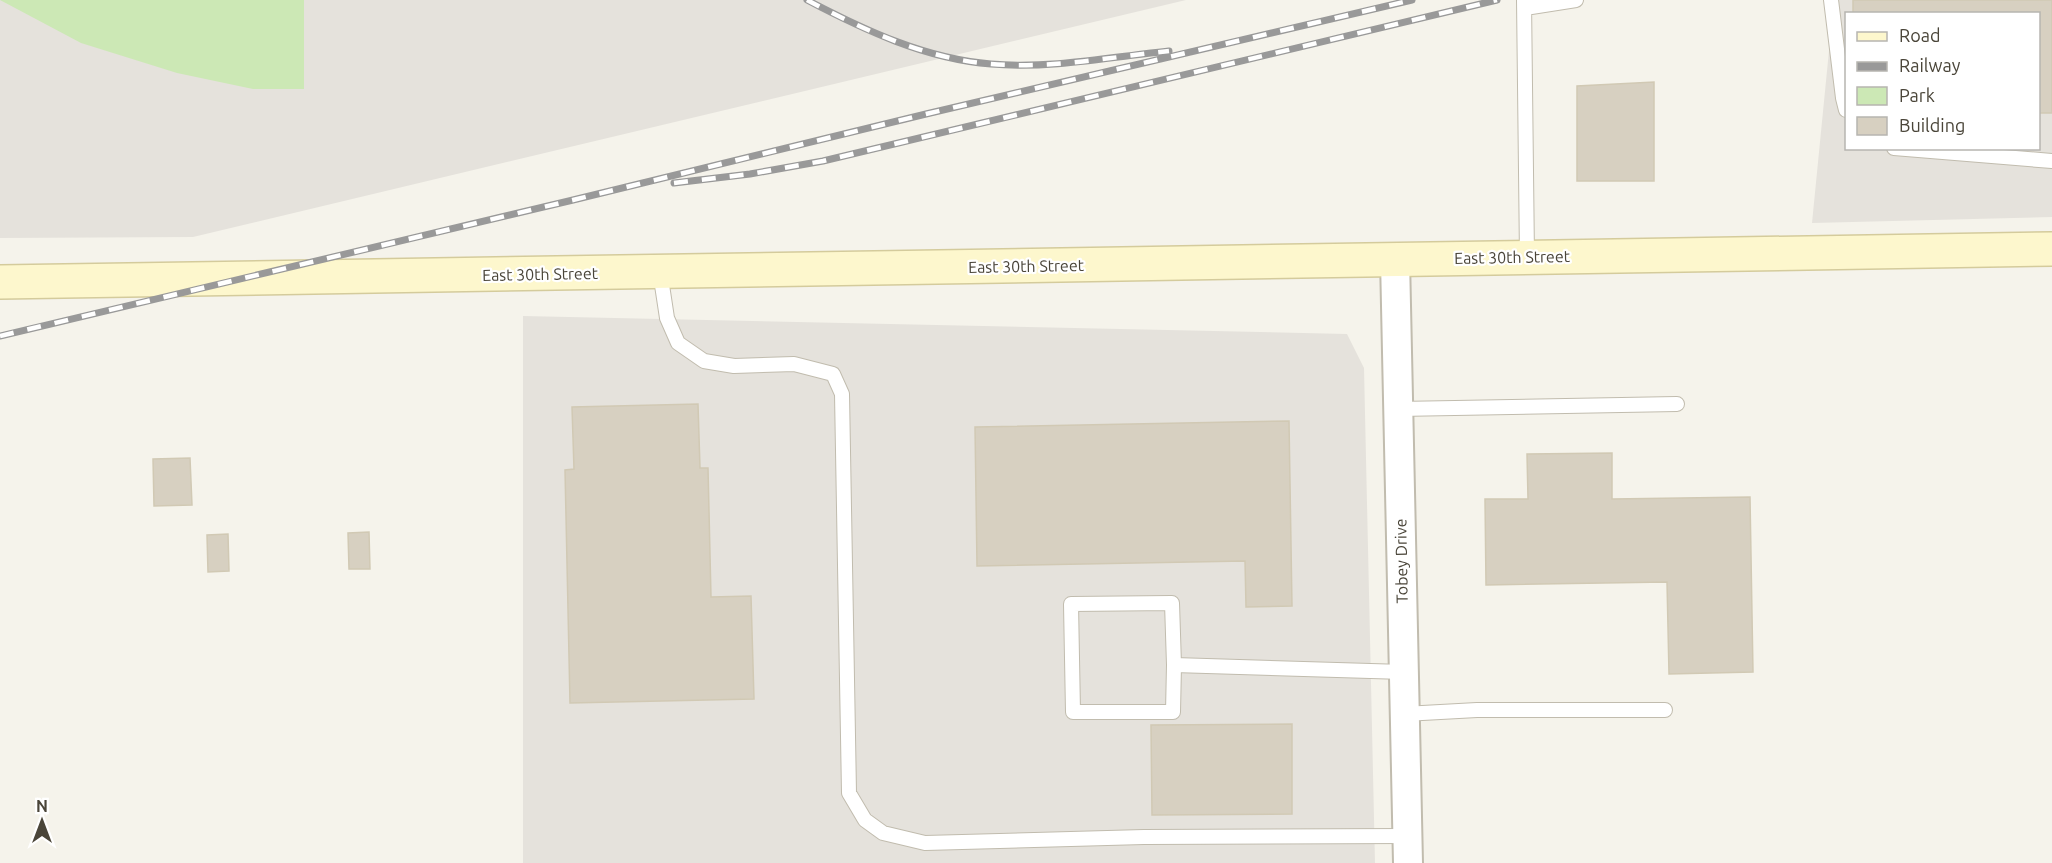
<svg xmlns="http://www.w3.org/2000/svg" width="2052" height="863" font-family="Ubuntu,sans-serif">
<style>
.industrial{fill:#e5e2dc;fill-rule:evenodd}
.green{fill:#cce8b5}
.building{fill:#d7d0c1;stroke:#d1c9b4;stroke-width:1.5}
.lines{fill:none;stroke-linecap:round;stroke-linejoin:round}
.lane-casing{stroke:#c1bcae;stroke-width:16}
.street-casing{stroke:#c1bcae;stroke-width:32}
.secondary-casing{stroke:#d4cb9c;stroke-width:36}
.lane{stroke:#fff;stroke-width:14}
.street{stroke:#fff;stroke-width:28}
.secondary{stroke:#fdf7cd;stroke-width:33}
.rail-casing{stroke:#999;stroke-width:7}
.rail{stroke:#fff;stroke-width:4.5;stroke-dasharray:14;stroke-linecap:butt}
.labels{text-anchor:middle;stroke-width:4.5;stroke-linejoin:round;paint-order:stroke}
.street-label{font-size:16px;fill:#4a4539;stroke:#fff}
</style>
<rect width="100%" height="100%" fill="#f5f3eb"/>
<path class="industrial" d="M0,0H1186L193,237L0,238Z
M1834,0H2052V217L1812,223ZM1846,14H2038V148H1846Z
M523,316L1347,334L1364,368L1375,863H523Z"/>
<path class="green" d="M0,0H304V89H253L177,73L81,43Z"/>
<path class="building" d="M1853,0H2052V113H2038V14H1853Z
M1654,82V181H1577V86Z
M698,404L700,468H708L711,597L751,596L754,699L570,703L565,470L574,469L572,407Z
M1289,421L1292,606L1246,607L1245,561L977,566L975,427Z
M1612,453V499L1750,497L1753,672L1669,674L1667,582L1486,585L1485,499H1528L1527,454Z
M190,458L192,505L154,506L153,459Z
M369,532L370,569H349L348,533Z
M228,534L229,571L208,572L207,535Z
M1292,724V814L1152,815L1151,725Z"/>
<g class="lines">
<g class="lane-casing">
<path id="lane" d="M1524,0L1527,257
M1831,0L1843,98L1846,110
M1525,8L1576,0
M1894,148L2052,161
M660,272L667,318L678,343L704,361L734,366L794,364L833,374L842,394L849,793L865,820L883,833L925,843L1144,837L1407,836
M1398,409L1677,404
M1174,665L1172,603L1071,604L1073,712H1173L1174,665L1404,672
M1404,714L1477,710H1665"/>
</g>
<g class="street-casing">
<path id="street" d="M1395,259L1408,863"/>
</g>
<g class="secondary-casing">
<path id="secondary" d="M0,282L2052,249"/>
</g>
<use href="#lane" class="lane"/>
<use href="#street" class="street"/>
<use href="#secondary" class="secondary"/>
<g class="rail-casing">
<path id="rail" d="M807,0C864,30 926,59 991,64C1050,69 1111,57 1169,51
M674,183L750,174L823,161L1497,0
M0,336L573,200L926,114L1412,0"/>
</g>
<use href="#rail" class="rail"/>
</g>
<g class="labels">
<g class="street-label">
<text transform="translate(1512 257) rotate(-1)" y="6">East 30th Street</text>
<text transform="translate(1026 266) rotate(-1)" y="6">East 30th Street</text>
<text transform="translate(540 274) rotate(-1)" y="6">East 30th Street</text>
<text transform="translate(1401 561) rotate(-91)" y="6">Tobey Drive</text>
</g>
</g>
<rect x="1845" y="12" width="195" height="138" fill="#ffffff" stroke="#b7b5b0" stroke-width="1.5"/>
<rect x="1857" y="32" width="30" height="9" fill="#fdf7cd" stroke="#b7b5b0" stroke-width="1.5"/>
<text x="1899" y="42" font-size="18" fill="#4a4539">Road</text>
<rect x="1857" y="62" width="30" height="9" fill="#999999" stroke="#b7b5b0" stroke-width="1.5"/>
<text x="1899" y="72" font-size="18" fill="#4a4539">Railway</text>
<rect x="1857" y="87" width="30" height="18" fill="#cce8b5" stroke="#b7b5b0" stroke-width="1.5"/>
<text x="1899" y="102" font-size="18" fill="#4a4539">Park</text>
<rect x="1857" y="117" width="30" height="18" fill="#d7d0c1" stroke="#b7b5b0" stroke-width="1.5"/>
<text x="1899" y="132" font-size="18" fill="#4a4539">Building</text>
<g transform="translate(42 821)" stroke="#ffffff" stroke-width="4.5" paint-order="stroke">
<path d="M0-4.5L10 22L0 15L-10 22Z" fill="#4a4539"/>
<text y="-9" font-size="16" font-weight="bold" text-anchor="middle" fill="#4a4539">N</text>
</g>
</svg>
